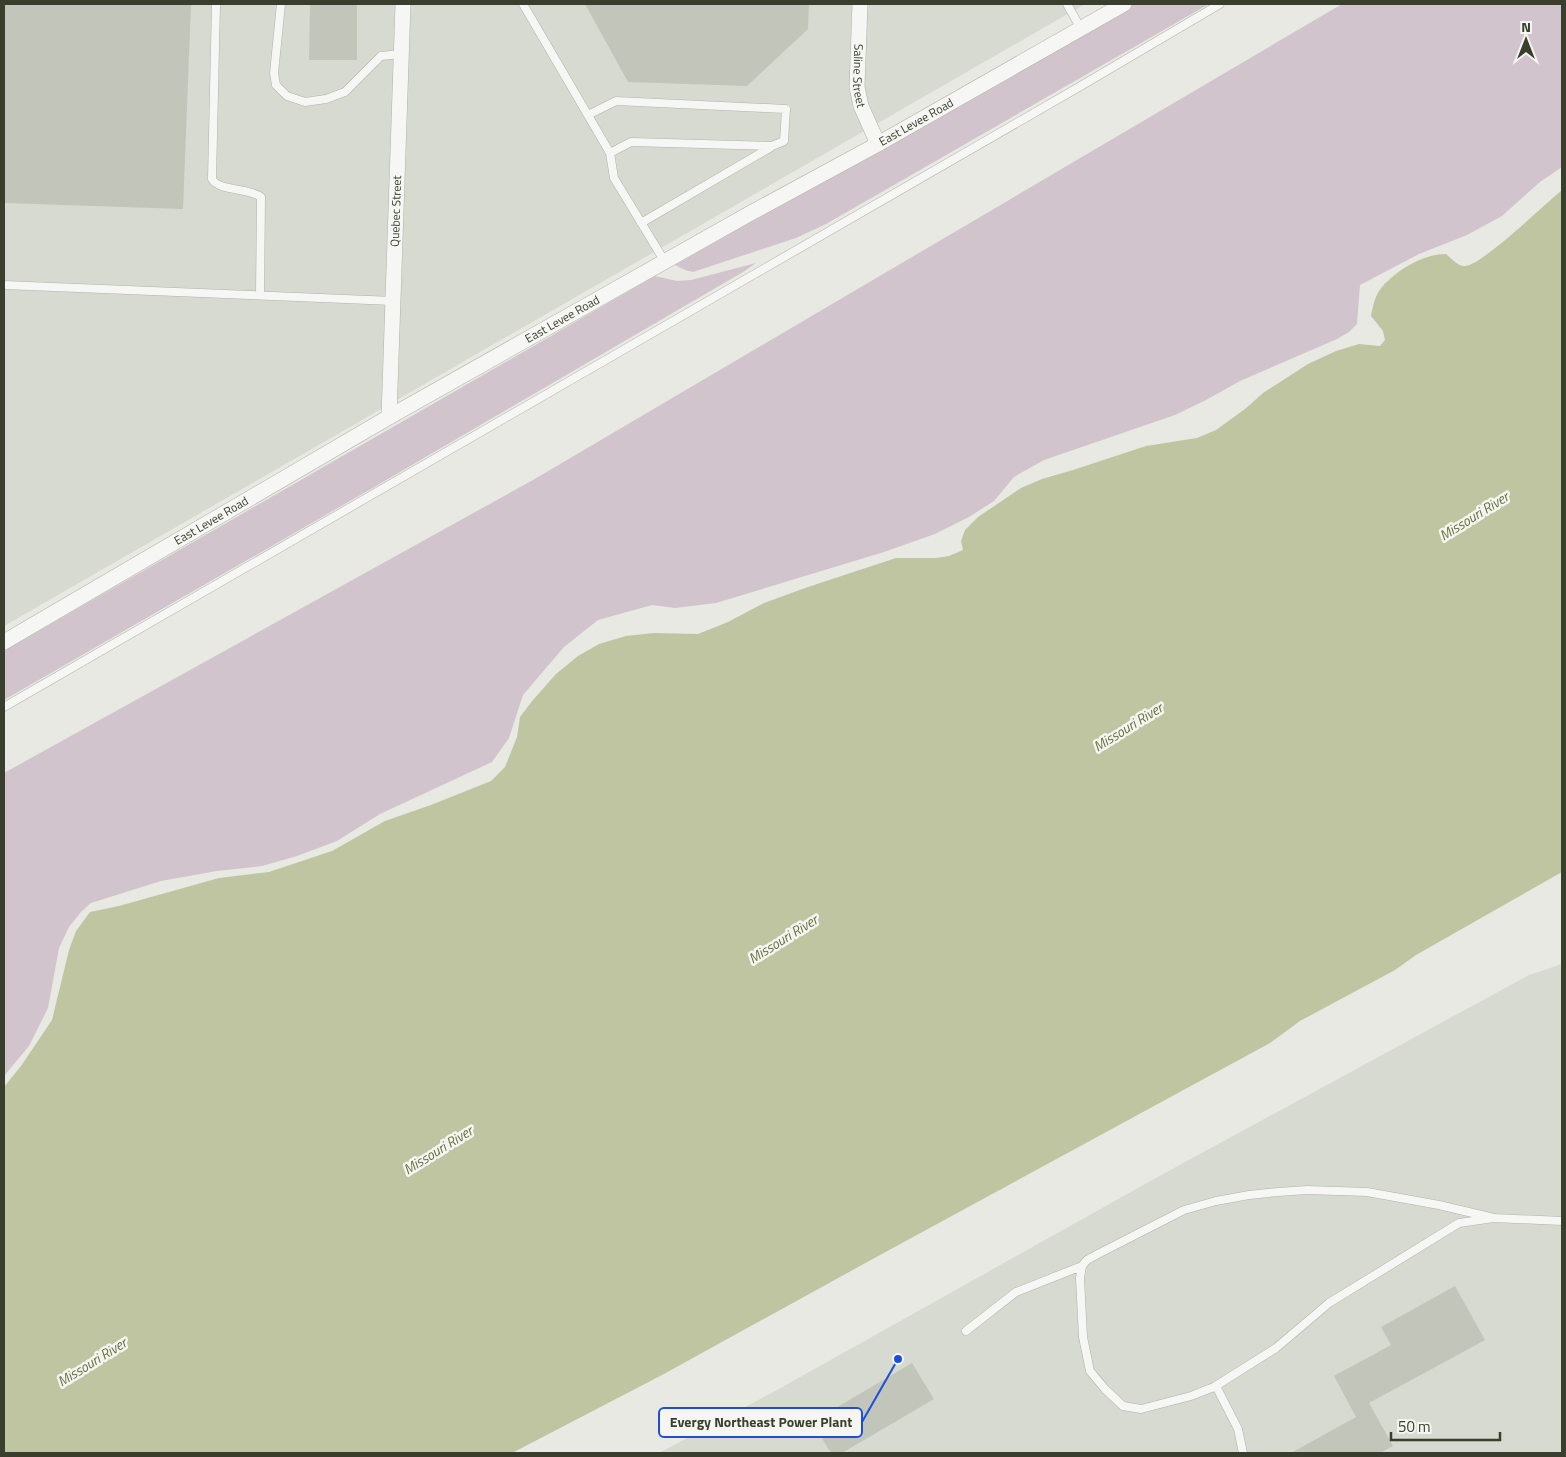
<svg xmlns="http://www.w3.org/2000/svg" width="1566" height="1457" font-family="'Titillium Web',sans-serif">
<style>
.built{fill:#d7dad0}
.green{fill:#d2c4cc}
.water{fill:#bfc5a1}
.building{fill:#c2c5ba}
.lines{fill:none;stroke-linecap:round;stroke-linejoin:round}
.lane-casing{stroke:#afb3a8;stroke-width:9}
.street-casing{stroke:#afb3a8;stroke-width:16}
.lane{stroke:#f6f7f4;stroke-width:8}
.street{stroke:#f6f7f4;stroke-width:15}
.labels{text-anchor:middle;stroke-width:5;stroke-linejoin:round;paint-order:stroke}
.street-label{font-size:12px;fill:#393f2c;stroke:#f5f6f1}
.water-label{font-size:14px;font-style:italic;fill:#636f3a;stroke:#f5f6f1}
.leader{fill:none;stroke:#1d4ed8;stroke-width:2}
.callout-dot{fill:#1d4ed8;stroke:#f5f6f1;stroke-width:2}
.callout{fill:#f5f6f1;stroke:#1d4ed8;stroke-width:2}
.callout-label{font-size:14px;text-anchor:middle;font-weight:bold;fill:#393f2c}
</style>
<rect width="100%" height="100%" fill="#e7e9e2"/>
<path class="built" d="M4,4H1085L4,626Z
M1562,964V1453H659L777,1390L1154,1179L1529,975Z"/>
<path class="green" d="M1131,4H1209L826,224L796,238L693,272L685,270L675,265L1064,44Z
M1342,4H1562V167L1540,182L1502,216L1467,235L1419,254L1360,285L1357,324L1349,332L1337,339L1240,381L1206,400L1175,415L1044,460L1014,477L994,501L969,517L935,534L884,552L716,603L675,608L652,605L598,620L564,647L523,695L509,738L492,762L380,814L337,841L297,856L262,866L217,871L161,881L91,903L81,912L69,927L59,948L48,1008L29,1046L4,1076V773L533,480Z
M756,263L743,272L376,486L4,700V651L655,276L677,281L691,280Z"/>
<path class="water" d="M1562,190V872L1416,955L1395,970L1300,1021L1270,1043L869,1261L662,1375L512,1453H4V1087L21,1066L52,1020L69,950L76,931L90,912L119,906L219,878L269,872L332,851L385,821L431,805L491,781L505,767L517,737L520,717L533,700L556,674L578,656L599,644L626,636L654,633L698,634L728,622L764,603L808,587L896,558H936L949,556L963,550L961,541L965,530L978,517L1021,488L1042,479L1073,470L1146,446L1197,438L1216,430L1245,409L1263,393L1308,364L1336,351L1359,344L1380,346L1385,340L1383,331L1371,316C1373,306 1375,295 1382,287C1397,270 1423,254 1446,254C1451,258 1457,266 1465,266C1481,266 1546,203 1562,190Z"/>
<path class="building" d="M4,4H191L183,209L4,203Z
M310,4H357V60H309Z
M585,4H809L808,29L747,86L628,82Z
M1455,1286L1485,1340L1369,1403L1393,1446L1380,1453H1291L1356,1417L1334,1376L1391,1345L1381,1327Z
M912,1363L934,1399L842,1453H831L812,1422Z"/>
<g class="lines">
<g class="lane-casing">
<path id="lane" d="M216,4L212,179C220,192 247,187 261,197L260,295
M281,4L274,73L276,85L287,96L305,102L326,99L345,92L381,56L401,54
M523,4L610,153L614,178L665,262
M1067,4L1081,29
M588,115L616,101L786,109L784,141L772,146L631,142L610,153
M641,223L771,147
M4,285L393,301
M4,707L1079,87L1220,4
M1494,1218L1439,1205L1367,1192L1307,1190L1278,1192L1249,1195L1216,1201L1184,1210L1096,1255L1087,1260L1082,1266L1080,1278L1083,1337L1090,1371L1105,1389L1123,1406L1141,1409L1191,1396L1214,1387L1276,1348L1329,1303L1459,1223L1494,1218L1562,1221
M966,1331L1016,1292L1082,1266
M1216,1386L1238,1429L1243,1453"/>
</g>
<g class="street-casing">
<g id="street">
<path id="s1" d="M860,4L857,87L861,106L878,144"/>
<path id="s2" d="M389,417L403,4"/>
<path id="s3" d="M4,642L389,417L749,214L878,144L1124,4"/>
</g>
</g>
<use href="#lane" class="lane"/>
<use href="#street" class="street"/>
</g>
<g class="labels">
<g class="street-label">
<text dy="4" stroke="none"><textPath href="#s1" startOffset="72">Saline Street</textPath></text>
<text dy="4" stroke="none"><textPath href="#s3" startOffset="1050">East Levee Road</textPath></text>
<text dy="4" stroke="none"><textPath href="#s2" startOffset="206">Quebec Street</textPath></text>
<text dy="4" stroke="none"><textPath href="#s3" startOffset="645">East Levee Road</textPath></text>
<text dy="4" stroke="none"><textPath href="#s3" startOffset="240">East Levee Road</textPath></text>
</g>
<g class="water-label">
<text transform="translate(1474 516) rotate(-32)" y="5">Missouri River</text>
<text transform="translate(1128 727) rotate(-32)" y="5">Missouri River</text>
<text transform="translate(783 939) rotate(-32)" y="5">Missouri River</text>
<text transform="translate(438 1150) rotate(-32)" y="5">Missouri River</text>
<text transform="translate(92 1362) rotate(-32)" y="5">Missouri River</text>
</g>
</g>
<path class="leader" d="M898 1359L862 1422"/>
<circle class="callout-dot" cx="898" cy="1359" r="5"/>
<rect class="callout" x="659" y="1408" width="203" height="29" rx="5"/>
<g class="callout-label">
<text x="761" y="1427">Evergy Northeast Power Plant</text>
</g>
<rect width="1566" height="1457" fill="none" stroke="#393f2c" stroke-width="10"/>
<g transform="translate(1526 40)" stroke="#f5f6f1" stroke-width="4" paint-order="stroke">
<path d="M0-4L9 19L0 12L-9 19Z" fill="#393f2c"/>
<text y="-8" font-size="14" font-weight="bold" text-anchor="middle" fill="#393f2c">N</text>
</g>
<path d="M1391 1432v8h109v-8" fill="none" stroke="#393f2c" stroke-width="2.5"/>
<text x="1398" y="1432" font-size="15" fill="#393f2c" stroke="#f5f6f1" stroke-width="4" paint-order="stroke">50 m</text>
</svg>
